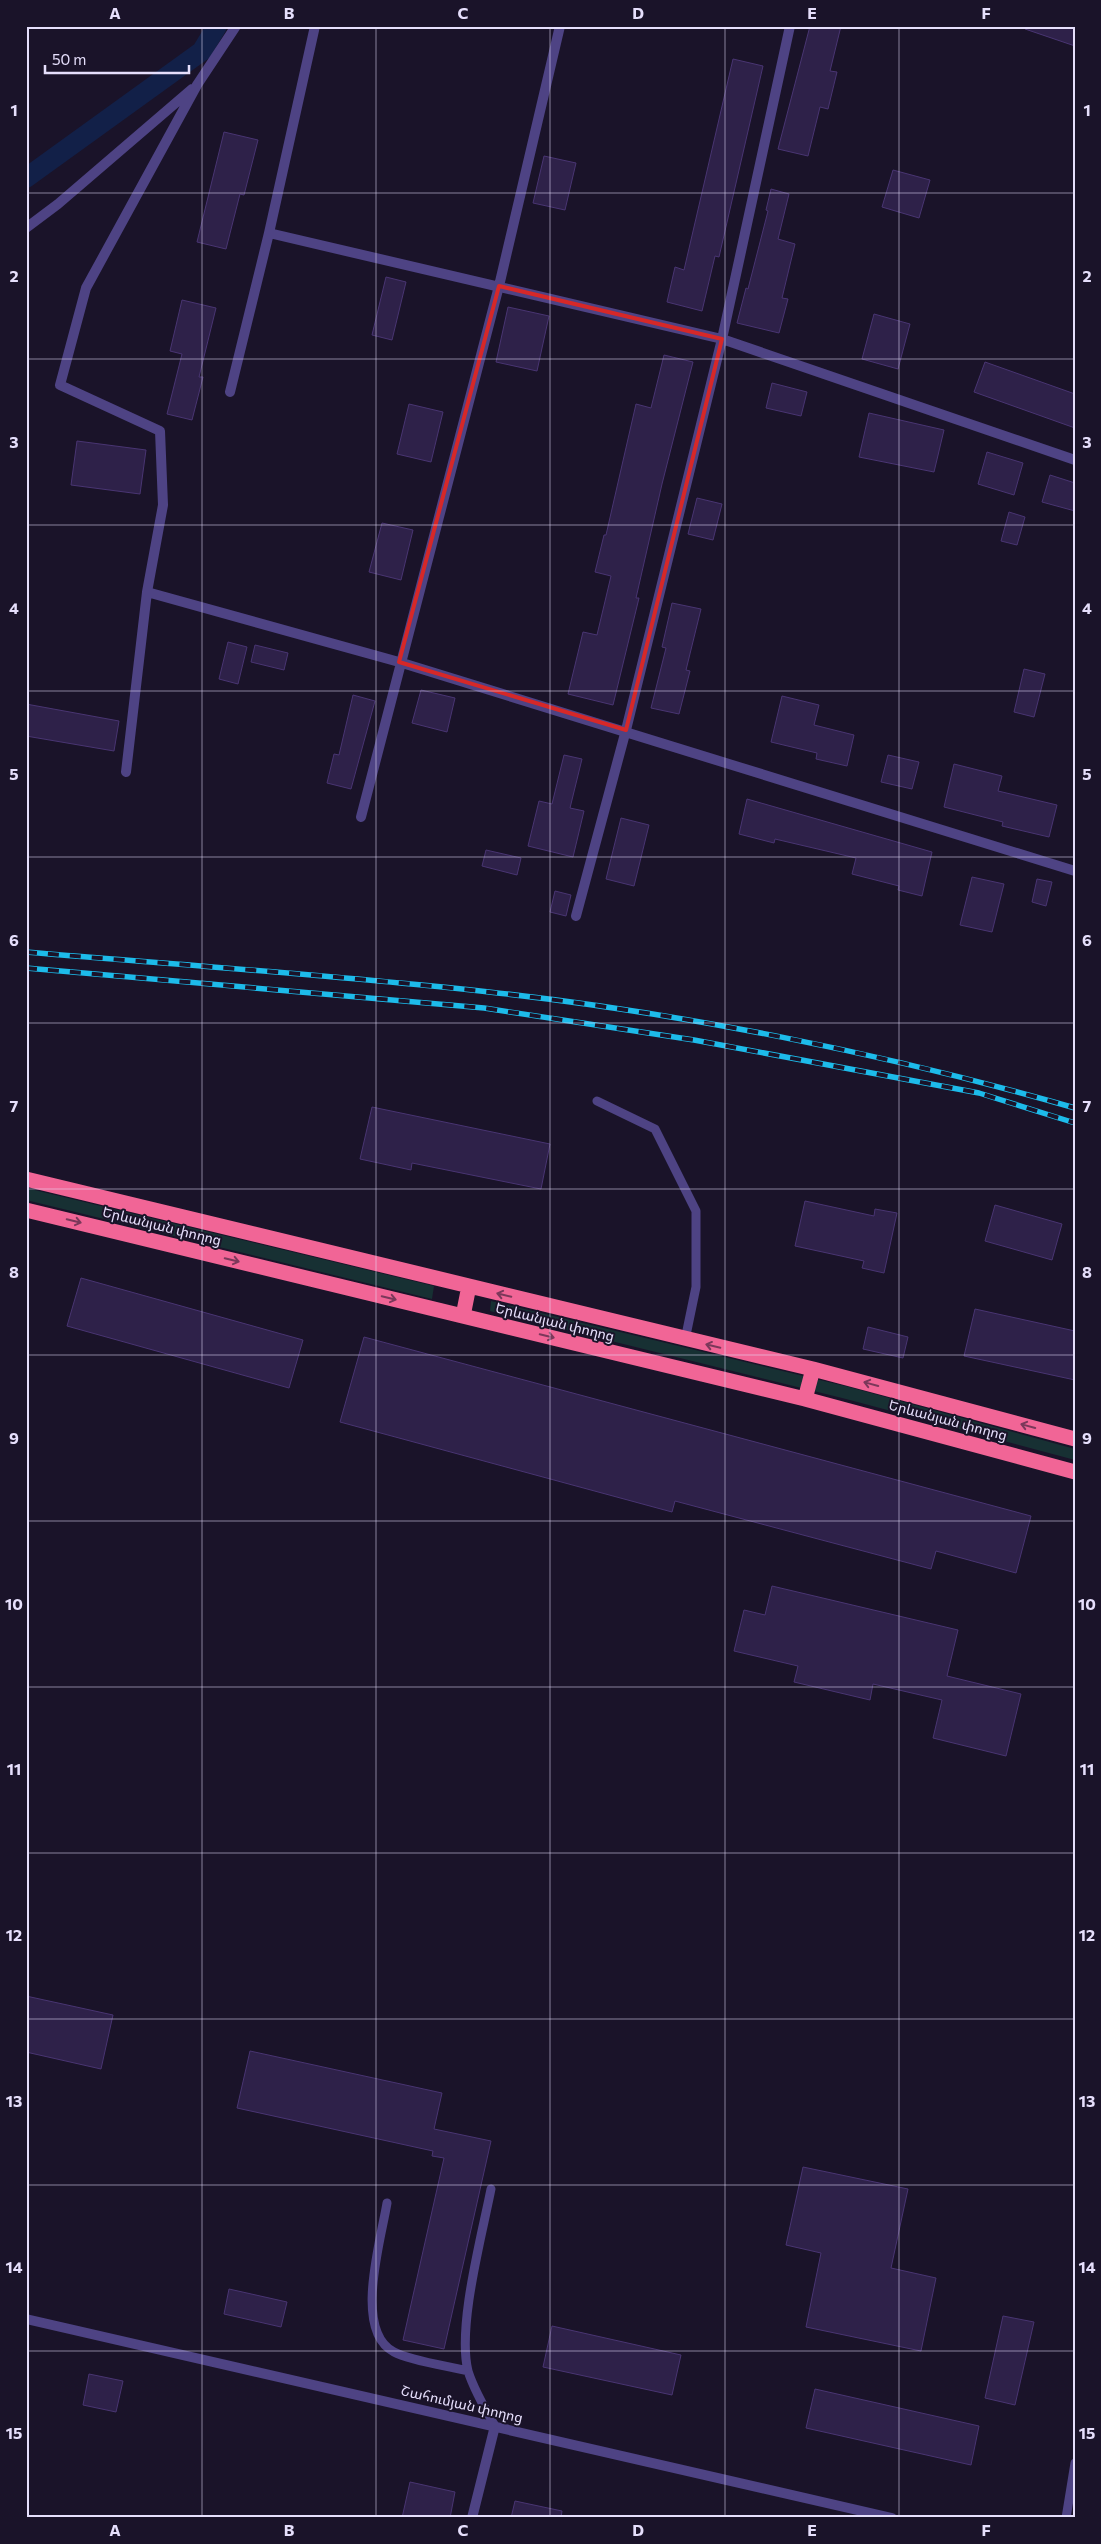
<svg xmlns="http://www.w3.org/2000/svg" width="1101" height="2544" font-family="Commissioner,'Noto Sans Armenian',sans-serif">
<style>
.green{fill:#173033}
.lines{fill:none;stroke-linecap:round;stroke-linejoin:round}
.canal{stroke:#122048;stroke-width:20}
.building{fill:#2e2149;stroke:#493572}
.lane{stroke:#4e4384;stroke-width:9}
.street{stroke:#4e4384;stroke-width:10}
.highway{stroke:#f16596;stroke-width:15}
.rail-casing{stroke:#1dbbea;stroke-width:5.5}
.rail{stroke:#1a1329;stroke-width:4;stroke-dasharray:11;stroke-linecap:butt}
.oneway{stroke:#7b385a}
.marked{fill:none;stroke:#d62828;stroke-width:4;stroke-linejoin:round}
.grid{fill:none;stroke:#e6dffc;stroke-width:1;stroke-opacity:0.55}
.labels{text-anchor:middle;stroke-width:4;stroke-linejoin:round;paint-order:stroke}
.street-label{font-size:14px;fill:#e6dffc;stroke:#1a1329}
.neatline{fill:none;stroke:#e6dffc;stroke-width:2}
.grid-label{font-size:16px;text-anchor:middle;font-weight:bold;fill:#e6dffc}
</style>
<rect width="100%" height="100%" fill="#1a1329"/>
<path class="green" d="M26,1188L434,1286L432,1299L26,1200Z
M491,1301L849,1387L1075,1449V1460L846,1399L490,1311Z"/>
<g class="lines">
<path class="canal" d="M26,178L202,51L217,26"/>
</g>
<path class="building" d="M810,26H841L830,71L837,72L828,109L820,107L808,156L778,149Z
M1026,26H1075V46L1025,29Z
M733,59L763,66L719,257L715,256L702,311L667,302L675,267L684,270Z
M224,132L258,140L244,195L240,194L226,249L197,242Z
M544,156L576,163L565,210L533,203Z
M893,170L930,180L919,218L882,207Z
M771,189L789,194L778,239L795,244L782,298L788,299L779,333L737,323L746,288L748,289L768,211L766,210Z
M386,277L406,282L392,340L372,335Z
M182,300L216,308L199,377H203L192,420L167,414L182,354L170,351Z
M508,307L549,316L537,371L496,362Z
M874,314L910,324L898,369L862,359Z
M664,355L693,362L662,484L636,598H639L613,705L568,694L583,632L597,635L611,576L595,572L604,535H606L636,404L651,408Z
M985,362L1075,394V428L974,392Z
M772,383L807,392L801,416L766,408Z
M409,404L443,412L431,462L397,454Z
M869,413L944,430L934,472L859,457Z
M77,441L146,450L140,494L71,485Z
M987,452L1023,463L1014,495L978,484Z
M1050,475L1075,483V511L1042,502Z
M697,498L722,504L713,540L688,534Z
M1009,512L1025,517L1017,545L1001,541Z
M382,523L413,530L401,580L369,572Z
M672,603L701,609L686,670L690,671L679,714L651,708L666,648L662,647Z
M228,642L247,647L238,684L219,679Z
M255,645L288,653L284,670L251,662Z
M1024,669L1045,674L1034,717L1014,712Z
M421,690L455,698L447,732L412,723Z
M353,695L375,701L351,789L327,783L334,754L339,755Z
M782,696L819,705L814,725L854,735L847,766L816,759L817,753L771,742Z
M26,704L119,721L114,751L26,736Z
M564,755L582,759L570,808L584,811L573,857L528,846L539,801L552,804Z
M888,755L919,762L912,789L881,782Z
M954,764L1002,776L998,791L1057,805L1049,837L1002,826L1003,822L944,807Z
M747,799L932,852L922,896L898,890L899,886L852,874L856,858L775,839L774,843L739,834Z
M621,818L649,825L634,886L606,879Z
M486,850L521,858L517,875L482,866Z
M972,877L1004,884L992,932L960,925Z
M1037,879L1052,882L1046,906L1032,902Z
M555,891L571,895L566,916L550,912Z
M372,1107L550,1144L541,1189L412,1163L411,1170L360,1159Z
M805,1201L874,1216L875,1209L897,1213L884,1273L862,1268L864,1261L795,1246Z
M995,1205L1062,1224L1052,1260L985,1241Z
M81,1278L303,1340L289,1388L67,1326Z
M975,1309L1075,1331V1380L964,1356Z
M868,1327L908,1337L903,1358L863,1349Z
M364,1337L1031,1516L1016,1573L936,1551L931,1569L675,1501L672,1512L340,1422Z
M772,1586L958,1630L947,1676L1021,1694L1006,1756L933,1738L942,1700L873,1684L870,1700L794,1682L798,1666L734,1651L744,1610L765,1615Z
M26,1996L113,2015L101,2069L26,2052Z
M250,2051L442,2093L434,2129L491,2141L444,2349L403,2340L444,2158L432,2156L433,2151L237,2108Z
M803,2167L908,2189L891,2268L936,2278L921,2351L806,2327L821,2253L786,2245Z
M229,2289L287,2302L281,2327L224,2314Z
M1003,2316L1034,2322L1015,2405L985,2398Z
M552,2326L681,2355L672,2395L543,2367Z
M89,2374L123,2381L116,2412L83,2405Z
M815,2389L979,2426L971,2465L806,2428Z
M410,2482L455,2492L450,2518H402Z
M515,2501L562,2511L561,2518H511Z"/>
<g class="lines">
<path class="lane" d="M597,1101L655,1129L696,1211V1287L685,1340
M491,2189C482,2235 457,2327 468,2371C474,2390 485,2409 495,2426
M387,2203C381,2240 353,2331 394,2352C411,2361 448,2366 468,2371
M1066,2518L1075,2463"/>
<path class="street" d="M26,228L58,204L192,89
M269,233L722,339L1075,460
M230,392L269,233L315,26
M147,592L399,662L1075,871
M126,772L147,592L163,505L160,431L60,385L86,288L197,85L236,26
M361,817L499,286L560,26
M576,916L626,730L722,339L790,26
M26,2319L892,2518
M472,2518L495,2426"/>
<path class="highway" d="M26,1179L813,1369L1075,1439
M26,1210L805,1399L1075,1472
M463,1316L469,1286
M805,1399L813,1369"/>
<g class="rail-casing">
<path id="rail" d="M26,952C180,965 335,975 489,992C683,1013 887,1054 1075,1108
M26,968L484,1008L694,1040L979,1093L1075,1123"/>
</g>
<use href="#rail" class="rail"/>
</g>
<defs><path id="oneway-shaft" d="M-6 0H5M1.5-3L5.5 0L1.5 3" fill="none" stroke-width="1.6" stroke-linecap="round" stroke-linejoin="round" transform="scale(1.25)"/></defs>
<g class="oneway">
<use href="#oneway-shaft" transform="translate(74 1221) rotate(14)"/>
<use href="#oneway-shaft" transform="translate(232 1260) rotate(14)"/>
<use href="#oneway-shaft" transform="translate(504 1295) rotate(-166)"/>
<use href="#oneway-shaft" transform="translate(389 1298) rotate(14)"/>
<use href="#oneway-shaft" transform="translate(547 1336) rotate(14)"/>
<use href="#oneway-shaft" transform="translate(713 1346) rotate(-167)"/>
<use href="#oneway-shaft" transform="translate(871 1384) rotate(-165)"/>
<use href="#oneway-shaft" transform="translate(1028 1426) rotate(-165)"/>
</g>
<path class="marked" d="M499,286L722,339L626,730L399,662Z"/>
<path class="grid" d="M202,26V2518M376,26V2518M550,26V2518M725,26V2518M899,26V2518M26,193H1075M26,359H1075M26,525H1075M26,691H1075M26,857H1075M26,1023H1075M26,1189H1075M26,1355H1075M26,1521H1075M26,1687H1075M26,1853H1075M26,2019H1075M26,2185H1075M26,2351H1075"/>
<g class="labels">
<g class="street-label">
<text transform="translate(162 1226) rotate(14)" y="5">Երևանյան փողոց</text>
<text transform="translate(555 1322) rotate(14)" y="5">Երևանյան փողոց</text>
<text transform="translate(948 1420) rotate(15)" y="5">Երևանյան փողոց</text>
<text transform="translate(462 2404) rotate(13)" y="5">Շահումյան փողոց</text>
</g>
</g>
<rect width="1101" height="2544" fill="none" stroke="#1a1329" stroke-width="55"/>
<path d="M45 65v8h144v-8" fill="none" stroke="#e6dffc" stroke-width="2.5"/>
<text x="52" y="65" font-size="15" fill="#e6dffc" stroke="#1a1329" stroke-width="4" paint-order="stroke">50 m</text>
<rect x="28" y="28" width="1046" height="2488" class="neatline"/>
<g class="grid-label">
<text x="115" y="19">A</text>
<text x="289" y="19">B</text>
<text x="463" y="19">C</text>
<text x="638" y="19">D</text>
<text x="812" y="19">E</text>
<text x="986" y="19">F</text>
<text x="14" y="116">1</text>
<text x="1087" y="116">1</text>
<text x="14" y="282">2</text>
<text x="1087" y="282">2</text>
<text x="14" y="448">3</text>
<text x="1087" y="448">3</text>
<text x="14" y="614">4</text>
<text x="1087" y="614">4</text>
<text x="14" y="780">5</text>
<text x="1087" y="780">5</text>
<text x="14" y="946">6</text>
<text x="1087" y="946">6</text>
<text x="14" y="1112">7</text>
<text x="1087" y="1112">7</text>
<text x="14" y="1278">8</text>
<text x="1087" y="1278">8</text>
<text x="14" y="1444">9</text>
<text x="1087" y="1444">9</text>
<text x="14" y="1610">10</text>
<text x="1087" y="1610">10</text>
<text x="14" y="1775">11</text>
<text x="1087" y="1775">11</text>
<text x="14" y="1941">12</text>
<text x="1087" y="1941">12</text>
<text x="14" y="2107">13</text>
<text x="1087" y="2107">13</text>
<text x="14" y="2273">14</text>
<text x="1087" y="2273">14</text>
<text x="14" y="2439">15</text>
<text x="1087" y="2439">15</text>
<text x="115" y="2536">A</text>
<text x="289" y="2536">B</text>
<text x="463" y="2536">C</text>
<text x="638" y="2536">D</text>
<text x="812" y="2536">E</text>
<text x="986" y="2536">F</text>
</g>
</svg>
